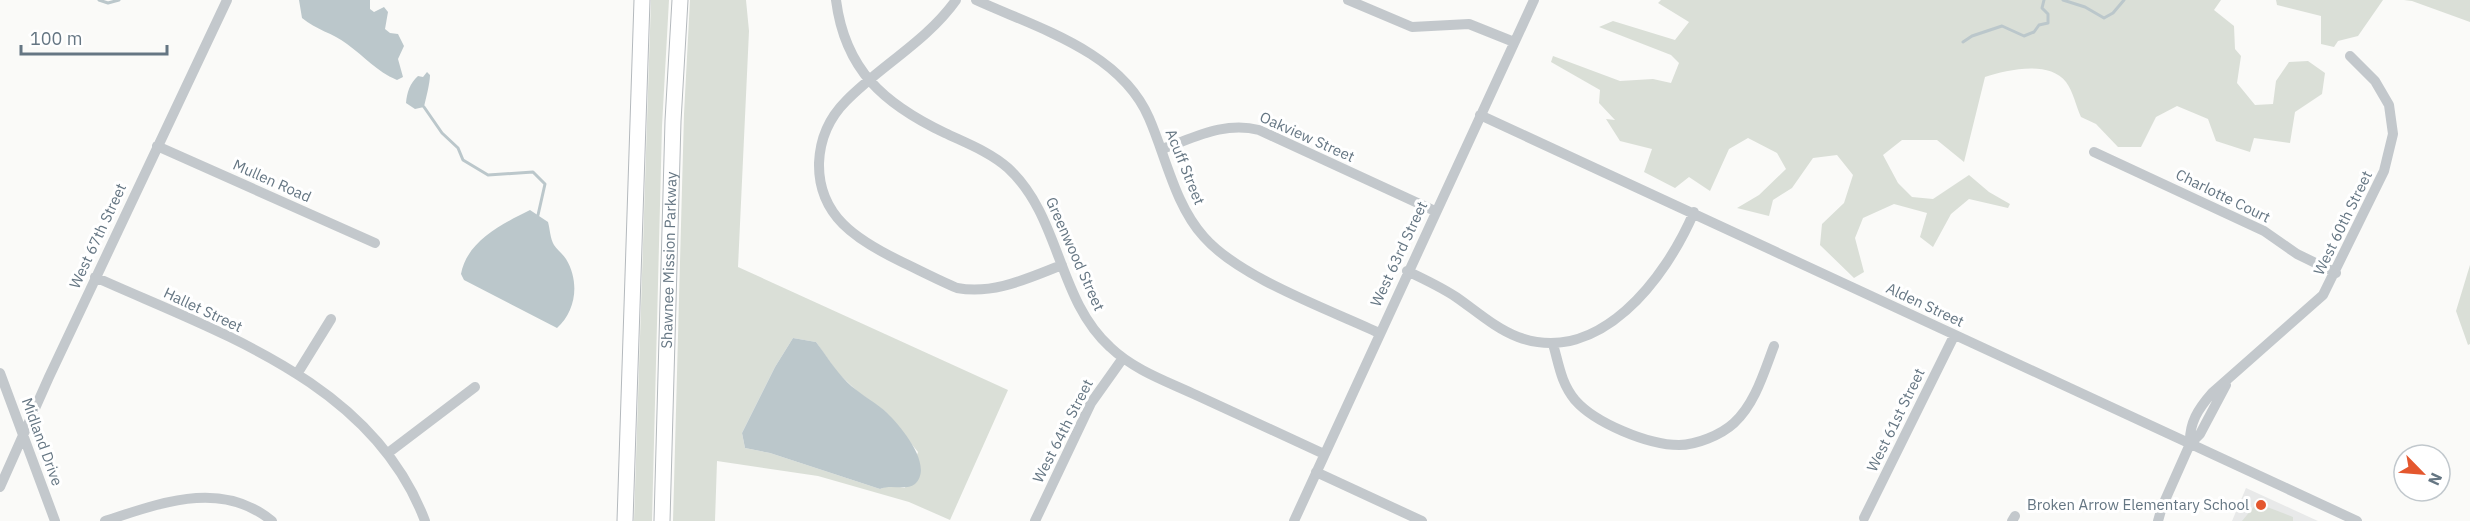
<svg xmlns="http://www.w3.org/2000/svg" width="2470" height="521" font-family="'IBM Plex Sans',sans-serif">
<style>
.built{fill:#e8e9e9}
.green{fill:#dadfd7;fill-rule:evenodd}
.water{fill:#bbc7cb}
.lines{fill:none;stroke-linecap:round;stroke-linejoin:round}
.stream{stroke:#bbc7cb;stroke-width:3}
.highway-casing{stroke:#b4b9bd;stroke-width:17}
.minor{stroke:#c3c8cc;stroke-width:10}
.highway{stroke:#fff;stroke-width:15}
.poi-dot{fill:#e4572e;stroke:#fff;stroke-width:2}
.labels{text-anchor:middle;stroke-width:6;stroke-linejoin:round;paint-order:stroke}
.street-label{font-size:15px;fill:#657683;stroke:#fff}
.poi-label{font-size:15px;fill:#657683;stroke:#fff;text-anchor:end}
</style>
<rect width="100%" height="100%" fill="#fafaf8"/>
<path class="built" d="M2246,488L2318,521H2232Z"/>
<path class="green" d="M651,0H669L662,126L652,521H634Z
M690,0H746L749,31L738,267L1008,390L950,520L909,502L818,476L717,461L715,521H673L684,114ZM793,338L816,342L837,372L858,392L885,411L918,452L905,488L890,485L880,489L770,453L745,448L742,433L775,367Z
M1661,0H2221L2214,10L2234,26L2235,49L2241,56L2237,83L2255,105L2273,104L2276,81L2289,62L2308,61L2325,73L2322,94L2295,112L2290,143L2254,138L2250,152L2216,141L2208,119L2177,106L2156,117L2141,147H2118L2096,124L2081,117C2076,106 2073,91 2066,82C2049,60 2007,70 1985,77L1964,162L1937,140H1902L1883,155L1898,183L1912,197L1933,199L1969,175L1989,192L2010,204L2008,208L1969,199L1951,214L1933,247L1920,237L1927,213L1894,204L1863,218L1855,238L1864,272L1854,278L1820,245L1822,224L1844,203L1853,175L1837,155L1813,158L1792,188L1773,200L1769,216L1737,208L1759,195L1786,169L1777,153L1748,138L1729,149L1710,191L1689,177L1675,188L1644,172L1652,149L1620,141L1606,119L1615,120L1599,103L1600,90L1551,62L1553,56L1620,81L1653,79L1671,83L1679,63L1671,55L1599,27L1613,21L1675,40L1689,22L1658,3Z
M2276,0H2383L2358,36L2338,41L2334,47L2321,44V16L2277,5Z
M2404,0H2470V22L2412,1Z
M2470,265V344L2468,345L2456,311Z
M2257,503L2293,517V521H2242Z"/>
<path class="water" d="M299,0H370V9L374,12L384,7L388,12L385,29L390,33L398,34L404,46L398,59L403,77L397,80C376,71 365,57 347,44C333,33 316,30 302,18Z
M427,72L430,75C430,83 426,98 424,107L415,109L406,103C407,92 410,83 418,76L423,77Z
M530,210L548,222C550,229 550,238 554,245C557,250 563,254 566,259C580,282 576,311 557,328L464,280L461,274C467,241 502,224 530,210Z
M793,338L816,342C826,355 835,370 847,382C858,393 872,400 884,410C899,424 935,465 915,484C906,491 891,484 880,489L770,453L745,448L742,433L775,367Z"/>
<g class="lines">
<path class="stream" d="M99,0L108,3L119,0
M2063,0L2085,7L2104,18L2113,13L2124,0
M1963,42L1972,36L2002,26L2024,36L2034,32L2039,25L2048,23V14L2042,8L2044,0
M424,107L442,133L458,148L463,160L488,175L533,172L545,184L538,215"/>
<g class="highway-casing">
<g id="highway">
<path d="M625,521L642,0"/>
<path id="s1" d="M662,521L673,121L680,0"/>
</g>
</g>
<path class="minor" d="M836,0C845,70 884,104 945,133C966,143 990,152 1008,168C1061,217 1057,299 1110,347C1134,370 1166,381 1196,395C1239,415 1282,435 1324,454
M956,0C927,41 880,66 846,101C829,118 820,139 819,163C818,216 857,240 900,261C919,270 938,280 957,288C994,295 1028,278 1062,265
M976,0C1037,28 1120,51 1149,118C1166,157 1175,205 1204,237C1240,278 1328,309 1379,333
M1348,0L1412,27L1469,24L1514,42
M1480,115L2357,521
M157,146L375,243
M1162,149C1194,138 1224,121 1259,130L1435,211
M2094,152L2264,231L2297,254L2336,273
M1407,271C1424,279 1441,287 1456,297C1475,310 1496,329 1518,337C1599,367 1666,278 1694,212
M95,277C219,333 373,382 425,521
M1553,344C1559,365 1561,383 1575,400C1595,423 1648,445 1679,445C1696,445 1721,435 1734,423C1755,404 1764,372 1774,346
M0,373L55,521
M297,374L331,319
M2190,444C2189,423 2198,409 2212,393L2323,295L2384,171L2393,134L2389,105L2375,81L2350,56
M388,453L475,387
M1316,472L1422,521
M0,487L49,377L227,0
M1864,518L1954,336
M105,521C161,503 221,479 272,521
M1035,521L1091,403L1123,358
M1294,521L1534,0
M2012,521L2015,516
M2158,521L2162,507L2190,444L2200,434L2226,385"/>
<use href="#highway" class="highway"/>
</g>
<circle class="poi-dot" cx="2261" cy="505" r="6"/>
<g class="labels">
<g class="street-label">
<text transform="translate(1307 137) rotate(24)" y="5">Oakview Street</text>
<text transform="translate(1185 167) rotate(68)" y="5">Acuff Street</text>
<text transform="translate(272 181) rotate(24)" y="5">Mullen Road</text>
<text transform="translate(2223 196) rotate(26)" y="5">Charlotte Court</text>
<text transform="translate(2343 223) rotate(-64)" y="5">West 60th Street</text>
<text transform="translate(98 236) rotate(-65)" y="5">West 67th Street</text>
<text transform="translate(1075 254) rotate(66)" y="5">Greenwood Street</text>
<text transform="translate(1399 254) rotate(-65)" y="5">West 63rd Street</text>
<text dy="5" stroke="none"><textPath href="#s1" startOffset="261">Shawnee Mission Parkway</textPath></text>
<text transform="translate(1925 305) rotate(25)" y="5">Alden Street</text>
<text transform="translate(203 310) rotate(25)" y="5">Hallet Street</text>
<text transform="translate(1896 420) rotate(-64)" y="5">West 61st Street</text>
<text transform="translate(1063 431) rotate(-63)" y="5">West 64th Street</text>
<text transform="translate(42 442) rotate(70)" y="5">Midland Drive</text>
</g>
<g class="poi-label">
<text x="2249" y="510">Broken Arrow Elementary School</text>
</g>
</g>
<g transform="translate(2422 473) rotate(115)"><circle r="28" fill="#ffffff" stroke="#c1c8cd" stroke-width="1.5"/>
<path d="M0-4.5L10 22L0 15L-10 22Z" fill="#e4572e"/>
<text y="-9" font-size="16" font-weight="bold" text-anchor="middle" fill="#657683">N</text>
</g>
<path d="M21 45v9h146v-9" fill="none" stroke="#657683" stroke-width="3"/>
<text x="30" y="45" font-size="18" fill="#657683" stroke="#ffffff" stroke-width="4.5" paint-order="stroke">100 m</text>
</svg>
